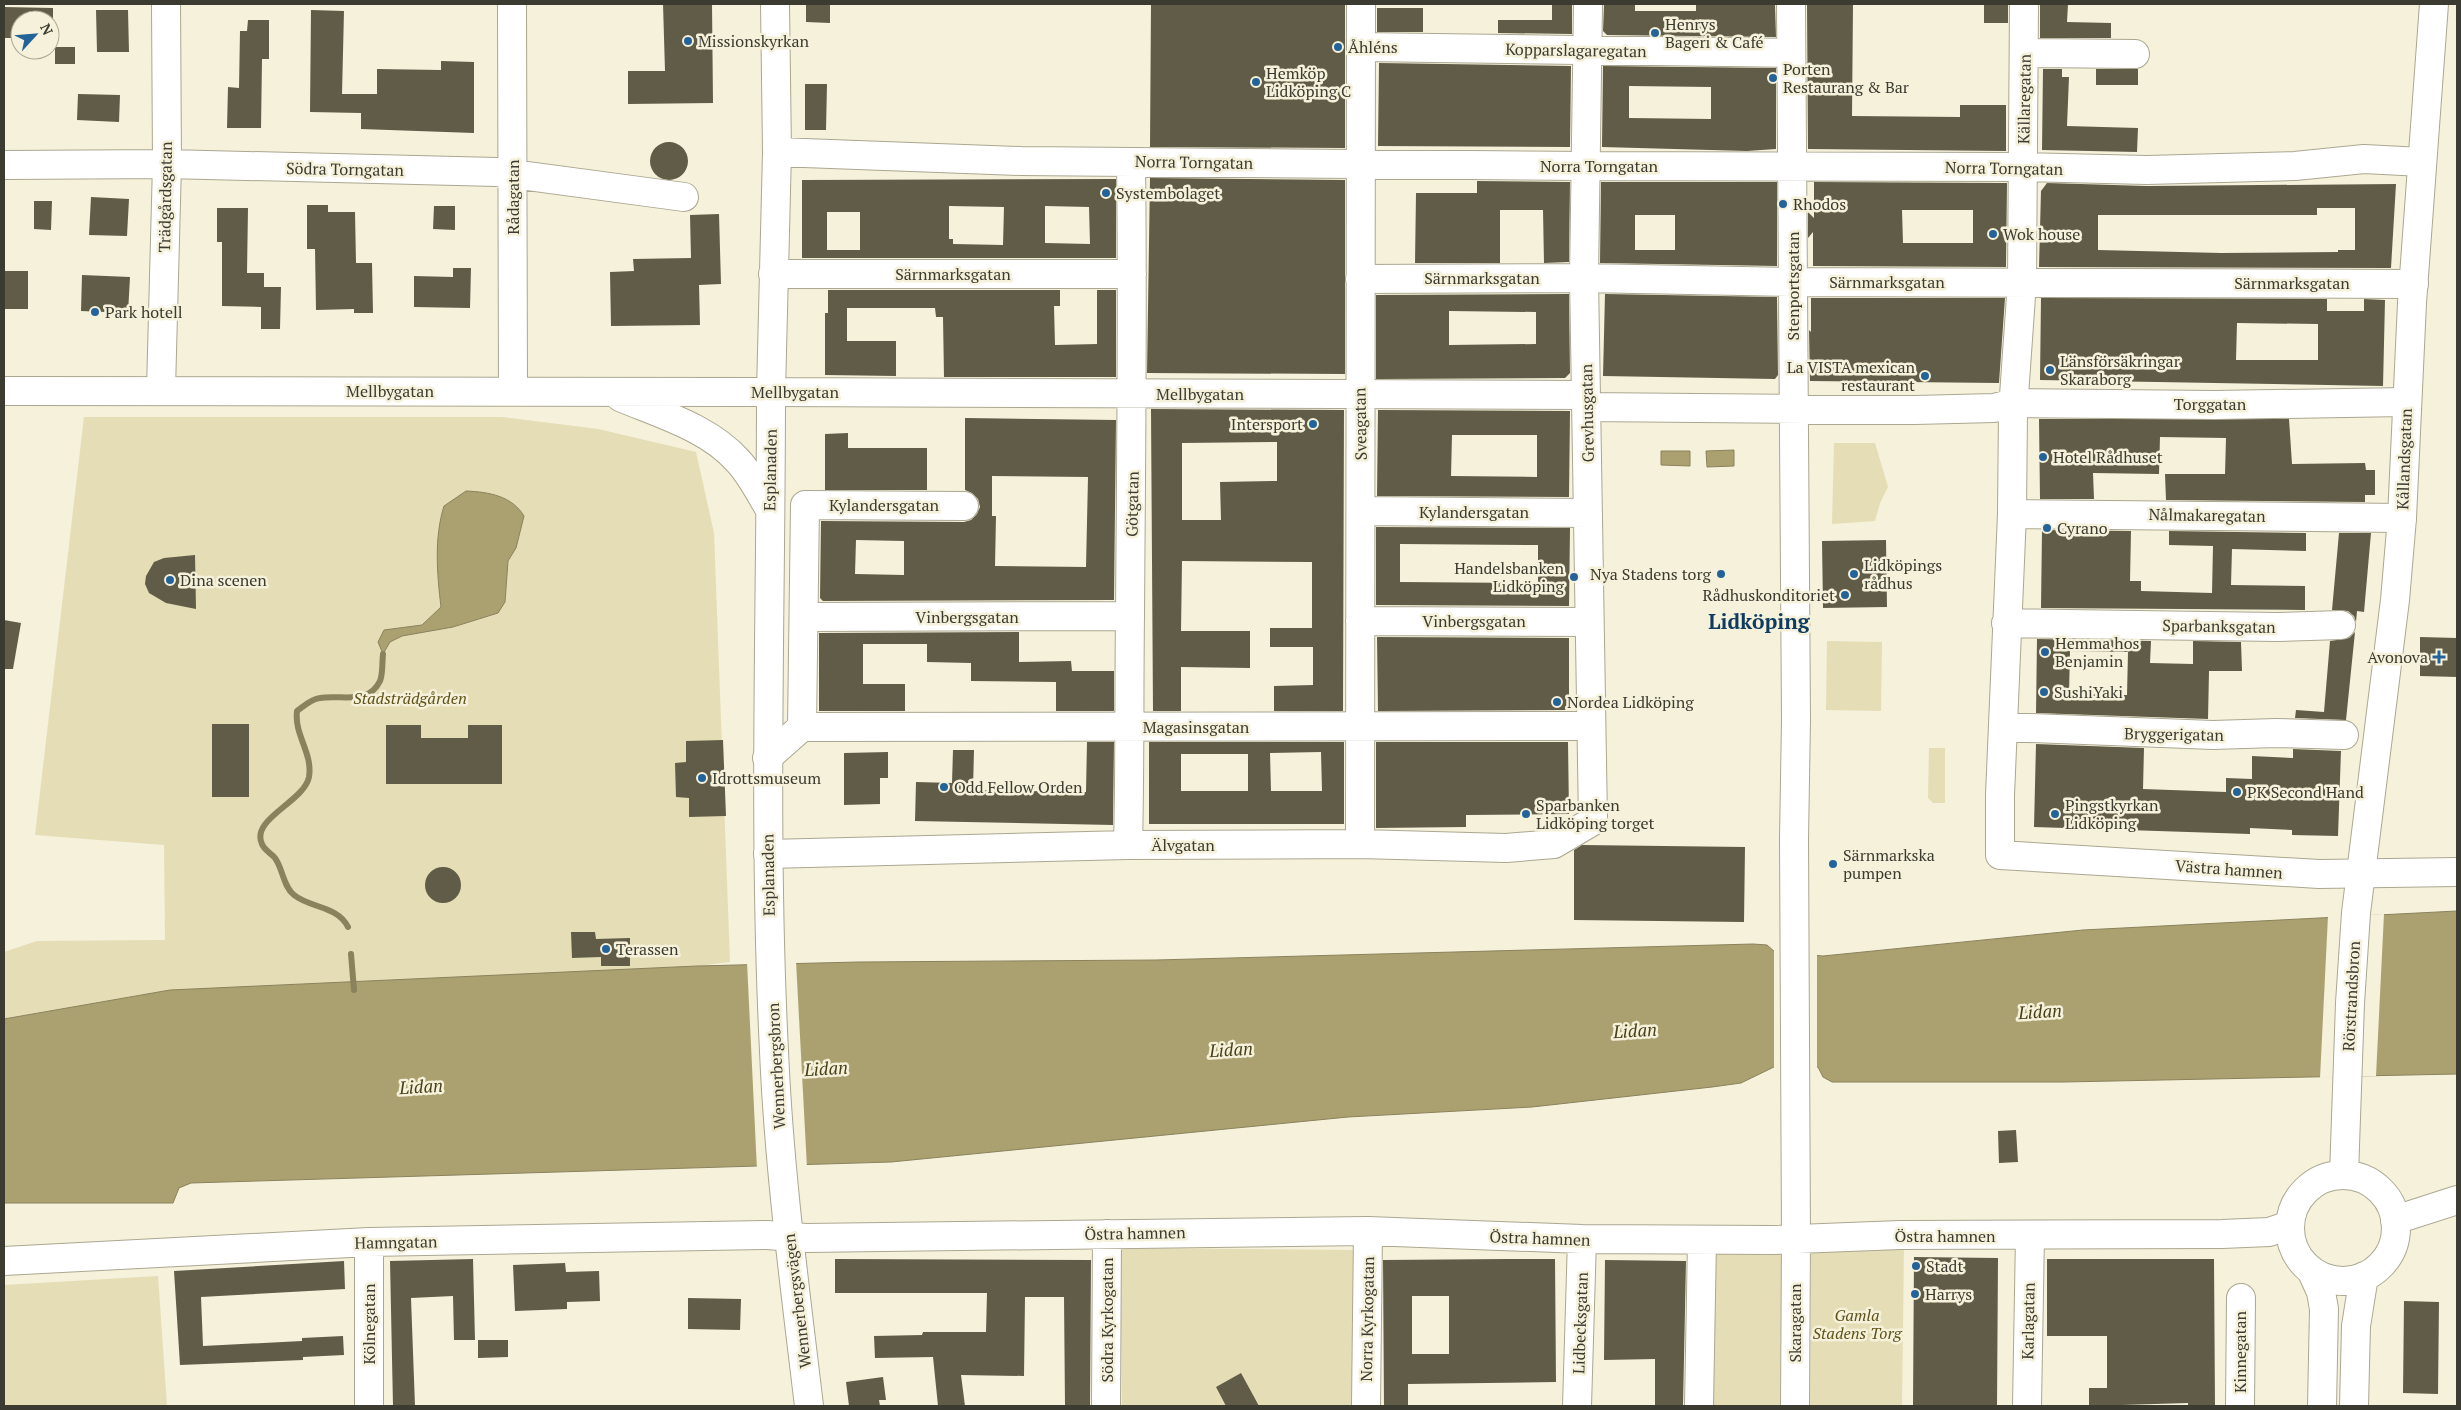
<svg xmlns="http://www.w3.org/2000/svg" width="2461" height="1410" font-family="'PT Serif',serif">
<style>
.green{fill:#e5ddb6}
.water{fill:#aba170;stroke:#8a825d}
.pier{fill:#f5f1da}
.lines{fill:none;stroke-linecap:round;stroke-linejoin:round}
.stream{stroke:#8a825d;stroke-width:6}
.building{fill:#605c48;fill-rule:evenodd}
.minor-casing{stroke:#aba791;stroke-width:30}
.major-casing{stroke:#aba791;stroke-width:30}
.minor{stroke:#fff;stroke-width:28}
.major{stroke:#fff;stroke-width:28}
.poi-dot{fill:#246399;stroke:#f5f1da;stroke-width:2}
.labels{text-anchor:middle;stroke-width:5;stroke-linejoin:round;paint-order:stroke}
.poi-label{font-size:16px;fill:#3c3b31;stroke:#f5f1da;text-anchor:start}
.street-label{font-size:16px;fill:#3c3b31;stroke:#f5f1da}
.park-label{font-size:16px;font-style:italic;fill:#5e5218;stroke:#f5f1da}
.water-label{font-size:18px;font-style:italic;fill:#473f17;stroke:#f5f1da}
.district-label{font-size:21px;font-weight:bold;fill:#0e3b5f;stroke:#f5f1da}
</style>
<rect width="100%" height="100%" fill="#f5f1da"/>
<path class="green" d="M84,417H502L598,429L696,452L714,533L730,962L697,966L458,977L38,1013L4,1019V952L37,941L165,940L164,845L35,835Z
M1834,443H1875L1888,487L1880,503L1875,521L1832,524Z
M1827,641L1882,642L1881,711L1826,710Z
M1929,748H1945V803H1933L1928,798Z
M1714,1242L1782,1243L1780,1406H1712Z
M1811,1242H1904L1902,1406H1810Z
M1120,1248L1355,1250V1406H1122Z
M158,1276L167,1406H4V1285Z"/>
<path class="water" d="M1734,450V466L1707,467L1706,451Z
M1661,451H1690V466L1661,465Z
M466,491C489,492 512,496 524,516L516,548L508,561L505,602L498,613L453,627L402,636L390,642L383,654L378,642L384,630L422,625L441,607C437,574 434,538 444,506Z
M2457,911V1074L2064,1082H1832L1823,1077L1818,1067L1778,1065L1741,1083L1712,1087L1532,1107L1348,1117L891,1162L191,1183L179,1188L173,1203H4V1019L170,990L697,966L858,962L1156,960L1753,944L1767,945L1775,952L1823,956L2083,930Z"/>
<path class="pier" d="M2384,914L2376,1076L2320,1078L2328,916Z
M1774,947L1817,953V1071L1778,1067L1774,1069Z
M796,961L807,1168L757,1170L747,962Z"/>
<g class="lines">
<path class="stream" d="M348,927C338,906 310,908 294,895C283,886 283,869 275,858C271,853 264,850 262,844C250,819 304,802 309,777C313,753 294,735 297,711C304,706 311,699 320,698C341,694 368,706 380,681C383,674 382,663 383,654
M351,954L354,990"/>
</g>
<path class="building" d="M663,4H712L713,103L628,104V71H665Z
M806,4H830V23L806,22Z
M1151,4H1345V148L1150,147Z
M1552,4H1572V34L1498,33V20H1552Z
M1604,4H1635V11H1696V4H1775L1776,37L1607,35L1603,31Z
M1807,4H1853L1852,116L1960,117V105H2006V151L1808,149Z
M1984,4H2008V23H1984Z
M2040,4H2068L2067,22L2111,23V38H2040Z
M4,7L53,8V27H50V20H20V38H4Z
M1377,8H1423V32H1377Z
M96,10H128L129,52H97Z
M311,10L344,11L342,94H377V69L441,70V61L474,62V133L361,129V113L310,112Z
M248,20H269V59H262L261,128H227L228,87L239,88L240,31H247Z
M55,47H75V64H55Z
M1379,63L1571,66L1570,147L1378,146Z
M1603,66L1776,68V149L1747,151L1602,147ZM1629,86L1711,87V119L1629,118Z
M2043,69H2062V77H2069L2067,126L2138,128L2137,152L2042,150Z
M2096,69H2138V85H2096Z
M805,84H827L826,130H805Z
M78,94L120,95L119,122L77,120Z
M650 161a19 19 0 1 1 38 0a19 19 0 1 1-38 0Z
M1150,178L1345,180V374L1147,373Z
M1116,179V258H802V180ZM949,206L1004,207L1003,245L953,244V239H949ZM1045,206L1089,207L1090,244L1045,243ZM827,212H860V250H827Z
M1477,181L1570,182L1569,262L1544,263L1543,210H1500V263H1415L1416,193H1477Z
M1601,182H1777V266L1600,263ZM1635,215H1675V250H1635Z
M1814,182L2007,183L2006,267L1813,266V232L1808,238V212L1814,218ZM1902,210H1973V243H1903Z
M2047,183L2147,186L2396,184L2391,268L2039,267L2041,191ZM2317,208H2355V250H2338V252L2221,253L2098,250V215H2317Z
M91,197L129,199L127,236L89,235Z
M34,201H52L51,230L34,229Z
M307,205H328V212H355L356,263H372L373,313H354V309L316,310L315,249H307Z
M434,206H455V230L433,229Z
M217,208H248L247,273H264V287H281L280,329H261V307L222,306V242H217Z
M719,214L721,284L699,285L700,325L611,326L610,272L634,271L633,259L691,258L690,215Z
M453,268H471L470,308L414,307V276L453,277Z
M4,271H28V309H4Z
M82,275L130,277L128,313L81,311Z
M828,290H1060V306H1054L1055,345L1097,344V290H1116V377H944L943,317H936L935,308H847V341H896V376L825,375V313H828Z
M1569,294L1570,373L1565,378L1376,379V295ZM1449,311L1536,312V344L1449,345Z
M1605,294L1777,297L1778,375L1775,379L1603,376Z
M1811,298H2005L1999,383L1810,381L1809,330L1811,332Z
M2041,298L2327,299V311H2364V299L2385,300L2383,386L2040,380ZM2237,323L2318,324V360H2236Z
M1151,409L1344,410L1343,711H1274V686L1313,685V647H1270V628H1312V562L1182,561L1181,631H1250V668L1181,667V711H1153ZM1277,442V481L1220,482L1221,520H1182V443Z
M1378,410L1570,411L1569,497L1377,496ZM1452,435H1537V477L1451,476Z
M965,418L1116,420L1114,600L823,601L820,598L821,521L964,522L971,520L977,514L980,507L978,499L972,493L965,490ZM992,476L1088,477L1086,567L995,566L996,516H992ZM856,540L904,541V575L855,574Z
M2039,419H2289L2292,464L2365,463L2366,470H2375V495H2365V502L2166,500L2165,474H2225L2226,438L2160,437L2159,474L2093,473L2094,499H2040Z
M848,433V448H927V490H825V434Z
M1376,527L1570,528L1569,606L1376,605ZM1400,544L1538,545V583L1400,582Z
M2042,530L2131,531L2130,581H2141V591L2212,593L2213,546L2169,545V531L2306,533V551L2232,549L2231,585L2305,586V610L2041,608Z
M2339,533H2371L2364,612L2357,611L2356,622L2354,616L2348,611L2332,610Z
M1886,540L1887,607L1823,608L1822,541Z
M195,555L196,609L166,603L149,593L145,584L146,576L154,562L164,558Z
M4,620L21,623L13,669H4Z
M1019,632V662L1071,661L1072,671H1114V711H1056V682L971,681V663L927,662V644H863V684H905V711H819V633Z
M2355,632L2346,720L2295,718L2296,710L2324,712L2330,641L2349,638Z
M1377,637L1569,638V710L1378,711Z
M2420,637L2457,638V677L2420,676Z
M2037,639L2151,641L2150,663L2193,664V641L2241,642L2242,671H2209L2208,719L2036,713ZM2070,651L2128,652L2127,695L2069,694Z
M212,724H249V797H212Z
M386,725H421V738H468V725H502V784H386Z
M723,740L726,816L689,817V798L676,797L675,763L686,762V741Z
M1087,742H1114L1113,825L915,821L916,782L952,783L953,750H974L973,790L1086,792Z
M1149,742H1344V824H1149ZM1321,752L1322,791H1271L1270,753ZM1181,754H1248V791H1181Z
M1376,742H1568L1569,814L1466,815V827L1376,828Z
M2036,744L2144,748L2143,789L2226,792V778L2252,779V756L2293,758V749L2341,751L2338,836L2292,835V830L2250,828V834L2034,827Z
M888,752V778H880V804L844,805V753Z
M1582,845L1745,847L1744,922L1574,920V850Z
M425 885a18 18 0 1 1 36 0a18 18 0 1 1-36 0Z
M571,932H595L596,939L630,938V966H601V957L572,958Z
M2016,1130L2018,1162L1999,1163L1998,1131Z
M1914,1257L1998,1258L1997,1406H1913Z
M473,1259L475,1340H454L453,1296L411,1298L415,1406H393L390,1261Z
M835,1259L1091,1260L1090,1406H1065L1064,1297H1025L1024,1376L961,1375L965,1406H938L933,1357L875,1358L874,1336L922,1335L923,1332H986L987,1293H835Z
M1508,1259H1555L1556,1382L1408,1384V1406H1384L1383,1260ZM1412,1296H1449V1354H1412Z
M2047,1259H2214L2215,1406H2188V1403L2089,1406V1388H2107V1336H2047Z
M1605,1260L1686,1261L1683,1406H1655V1359L1604,1360Z
M344,1261L345,1289L201,1297L203,1346L302,1341V1338L343,1336L344,1355L303,1357V1360L180,1365L174,1271Z
M565,1263L566,1272L599,1271L600,1301L567,1302V1309L515,1311L513,1265Z
M688,1298L741,1299L740,1330L688,1329Z
M2404,1301L2439,1302L2438,1394L2403,1393Z
M478,1340H508V1357L478,1358Z
M1241,1373L1259,1406H1226L1216,1387Z
M883,1377L886,1400H879L880,1406H849L846,1382Z"/>
<g class="lines">
<g class="minor-casing">
<path id="minor" d="M512,4L513,391
M775,4L777,152L771,392L1586,395
M1791,4L1796,720L1794,839L1796,1239L1795,1406
M2024,4L2022,282L2013,410L2012,514L2000,795V855L2319,874L2457,872
M1361,47L1791,53
M2024,53L2135,54
M777,152L1021,161L1584,166L2023,167L2147,170L2295,166L2364,159L2422,162
M4,165L167,164L497,172L684,197
M773,274H1132
M1360,279L1584,278L1793,282L2414,284
M161,390L167,164L166,4
M1587,407L1915,410L1994,408L2013,403L2215,405L2406,402
M1361,511L1588,513
M2012,514L2402,518
M804,617L1130,616
M1360,621L1588,622
M2006,623L2277,627L2341,625
M802,727L1590,726
M2003,727L2213,735L2276,733L2344,735
M767,758L802,727L805,505L964,506
M1360,844L1361,4
M1128,845C1130,768 1129,692 1130,615C1131,464 1133,313 1131,162
M768,854L1128,845L1360,844L1506,848L1554,844L1593,821L1584,278L1588,4
M2395,1220L2457,1200
M369,1242V1406
M4,1261L369,1242L767,1235L806,1238L1368,1231L1582,1239L1774,1240L1900,1235L2222,1234L2269,1232L2290,1225
M1106,1406L1107,1234
M1366,1406L1368,1231
M1577,1406L1582,1239
M1699,1406L1702,1240
M2027,1406L2030,1235
M2240,1406L2241,1298"/>
</g>
<g class="major-casing">
<path id="major" d="M4,391L771,392C771,611 763,831 774,1051C779,1170 795,1288 809,1406
M620,397C660,414 709,428 738,461C751,475 760,493 770,510
M2344,1175L2350,1003L2356,913L2395,600L2402,518L2412,303L2434,4
M2290 1228a53 53 0 1 1 106 0a53 53 0 1 1-106 0Z
M2311,1270L2321,1292L2324,1309L2322,1406
M2354,1406L2356,1326L2364,1276"/>
</g>
<use href="#minor" class="minor"/>
<use href="#major" class="major"/>
</g>
<g class="poi-dot">
<circle cx="1655" cy="33" r="5"/>
<circle cx="688" cy="41" r="5"/>
<circle cx="1338" cy="47" r="5"/>
<circle cx="1773" cy="78" r="5"/>
<circle cx="1256" cy="82" r="5"/>
<circle cx="1106" cy="193" r="5"/>
<circle cx="1783" cy="204" r="5"/>
<circle cx="1993" cy="234" r="5"/>
<circle cx="95" cy="312" r="5"/>
<circle cx="2050" cy="370" r="5"/>
<circle cx="1925" cy="376" r="5"/>
<circle cx="1313" cy="424" r="5"/>
<circle cx="2043" cy="457" r="5"/>
<circle cx="2047" cy="528" r="5"/>
<circle cx="1721" cy="574" r="5"/>
<circle cx="1854" cy="574" r="5"/>
<circle cx="1574" cy="577" r="5"/>
<circle cx="170" cy="580" r="5"/>
<circle cx="1845" cy="595" r="5"/>
<circle cx="2045" cy="652" r="5"/>
<path d="M2436.5 649.5h5v5h5v5h-5v5h-5v-5h-5v-5h5z"/>
<circle cx="2044" cy="692" r="5"/>
<circle cx="1557" cy="702" r="5"/>
<circle cx="702" cy="778" r="5"/>
<circle cx="944" cy="787" r="5"/>
<circle cx="2237" cy="792" r="5"/>
<circle cx="1526" cy="814" r="5"/>
<circle cx="2055" cy="814" r="5"/>
<circle cx="1833" cy="864" r="5"/>
<circle cx="606" cy="949" r="5"/>
<circle cx="1916" cy="1266" r="5"/>
<circle cx="1915" cy="1294" r="5"/>
</g>
<g class="labels">
<g class="poi-label">
<text x="1665" y="30">Henrys<tspan x="1665" dy="18">Bageri &amp; Café</tspan></text>
<text x="698" y="47">Missionskyrkan</text>
<text x="1348" y="53">Åhléns</text>
<text x="1783" y="75">Porten<tspan x="1783" dy="18">Restaurang &amp; Bar</tspan></text>
<text x="1266" y="79">Hemköp<tspan x="1266" dy="18">Lidköping C</tspan></text>
<text x="1116" y="199">Systembolaget</text>
<text x="1793" y="210">Rhodos</text>
<text x="2003" y="240">Wok house</text>
<text x="105" y="318">Park hotell</text>
<text x="2060" y="367">Länsförsäkringar<tspan x="2060" dy="18">Skaraborg</tspan></text>
<text x="1915" y="373" text-anchor="end">La VISTA mexican<tspan x="1915" dy="18">restaurant</tspan></text>
<text x="1303" y="430" text-anchor="end">Intersport</text>
<text x="2053" y="463">Hotel Rådhuset</text>
<text x="2057" y="534">Cyrano</text>
<text x="1864" y="571">Lidköpings<tspan x="1864" dy="18">rådhus</tspan></text>
<text x="1564" y="574" text-anchor="end">Handelsbanken<tspan x="1564" dy="18">Lidköping</tspan></text>
<text x="1711" y="580" text-anchor="end">Nya Stadens torg</text>
<text x="180" y="586">Dina scenen</text>
<text x="1835" y="601" text-anchor="end">Rådhuskonditoriet</text>
<text x="2055" y="649">Hemma hos<tspan x="2055" dy="18">Benjamin</tspan></text>
<text x="2428" y="663" text-anchor="end">Avonova</text>
<text x="2054" y="698">SushiYaki</text>
<text x="1567" y="708">Nordea Lidköping</text>
<text x="712" y="784">Idrottsmuseum</text>
<text x="954" y="793">Odd Fellow Orden</text>
<text x="2247" y="798">PK Second Hand</text>
<text x="1536" y="811">Sparbanken<tspan x="1536" dy="18">Lidköping torget</tspan></text>
<text x="2065" y="811">Pingstkyrkan<tspan x="2065" dy="18">Lidköping</tspan></text>
<text x="1843" y="861">Särnmarkska<tspan x="1843" dy="18">pumpen</tspan></text>
<text x="616" y="955">Terassen</text>
<text x="1926" y="1272">Stadt</text>
<text x="1925" y="1300">Harrys</text>
</g>
<g class="street-label">
<text transform="translate(1576 50) rotate(1)" y="6">Kopparslagaregatan</text>
<text transform="translate(2024 99) rotate(-89)" y="6">Källaregatan</text>
<text transform="translate(1194 162) rotate(1)" y="6">Norra Torngatan</text>
<text x="1599" y="172">Norra Torngatan</text>
<text transform="translate(2004 168) rotate(1)" y="6">Norra Torngatan</text>
<text transform="translate(345 169) rotate(1)" y="6">Södra Torngatan</text>
<text transform="translate(165 197) rotate(-89)" y="6">Trädgårdsgatan</text>
<text transform="translate(513 197) rotate(-90)" y="6">Rådagatan</text>
<text x="953" y="280">Särnmarksgatan</text>
<text x="1482" y="284">Särnmarksgatan</text>
<text x="1887" y="288">Särnmarksgatan</text>
<text x="2292" y="289">Särnmarksgatan</text>
<text transform="translate(1793 286) rotate(-90)" y="6">Stenportsgatan</text>
<text x="390" y="397">Mellbygatan</text>
<text x="795" y="398">Mellbygatan</text>
<text x="1200" y="400">Mellbygatan</text>
<text x="2210" y="410">Torggatan</text>
<text transform="translate(1587 413) rotate(-91)" y="6">Grevhusgatan</text>
<text transform="translate(1360 424) rotate(-91)" y="6">Sveagatan</text>
<text transform="translate(2404 459) rotate(-88)" y="6">Kållandsgatan</text>
<text transform="translate(770 470) rotate(-89)" y="6">Esplanaden</text>
<text transform="translate(1132 504) rotate(-89)" y="6">Götgatan</text>
<text x="884" y="511">Kylandersgatan</text>
<text x="1474" y="518">Kylandersgatan</text>
<text transform="translate(2207 515) rotate(1)" y="6">Nålmakaregatan</text>
<text x="967" y="623">Vinbergsgatan</text>
<text x="1474" y="627">Vinbergsgatan</text>
<text transform="translate(2219 626) rotate(1)" y="6">Sparbanksgatan</text>
<text x="1196" y="733">Magasinsgatan</text>
<text transform="translate(2174 734) rotate(1)" y="6">Bryggerigatan</text>
<text x="1183" y="851">Älvgatan</text>
<text transform="translate(2229 869) rotate(4)" y="6">Västra hamnen</text>
<text transform="translate(768 875) rotate(-91)" y="6">Esplanaden</text>
<text transform="translate(2351 996) rotate(-87)" y="6">Rörstrandsbron</text>
<text transform="translate(776 1066) rotate(-93)" y="6">Wennerbergsbron</text>
<text transform="translate(1135 1233) rotate(-1)" y="6">Östra hamnen</text>
<text x="1945" y="1242">Östra hamnen</text>
<text transform="translate(1540 1238) rotate(2)" y="6">Östra hamnen</text>
<text transform="translate(396 1242) rotate(-1)" y="6">Hamngatan</text>
<text transform="translate(797 1301) rotate(-97)" y="6">Wennerbergsvägen</text>
<text transform="translate(1367 1319) rotate(-89)" y="6">Norra Kyrkogatan</text>
<text transform="translate(1107 1320) rotate(-90)" y="6">Södra Kyrkogatan</text>
<text transform="translate(2028 1321) rotate(-89)" y="6">Karlagatan</text>
<text transform="translate(1580 1323) rotate(-88)" y="6">Lidbecksgatan</text>
<text transform="translate(1795 1323) rotate(-90)" y="6">Skaragatan</text>
<text transform="translate(369 1324) rotate(-90)" y="6">Kölnegatan</text>
<text transform="translate(2240 1352) rotate(-90)" y="6">Kinnegatan</text>
</g>
<g class="park-label">
<text x="410" y="704">Stadsträdgården</text>
<text x="1857" y="1321">Gamla<tspan x="1857" dy="18">Stadens Torg</tspan></text>
</g>
<g class="water-label">
<text transform="translate(2040 1012) rotate(-3)" y="6">Lidan</text>
<text transform="translate(1635 1031) rotate(-3)" y="6">Lidan</text>
<text transform="translate(1231 1050) rotate(-3)" y="6">Lidan</text>
<text transform="translate(826 1069) rotate(-3)" y="6">Lidan</text>
<text transform="translate(421 1087) rotate(-3)" y="6">Lidan</text>
</g>
<g class="district-label">
<text x="1759" y="629">Lidköping</text>
</g>
</g>
<rect width="2461" height="1410" fill="none" stroke="#3c3b31" stroke-width="10"/>
<g transform="translate(35 35) rotate(64)"><circle r="24" fill="#f5f1da" stroke="#aba896"/>
<path d="M0-4L9 19L0 12L-9 19Z" fill="#246399"/>
<text y="-8" font-size="14" font-weight="bold" text-anchor="middle" fill="#3c3b31">N</text>
</g>
</svg>
